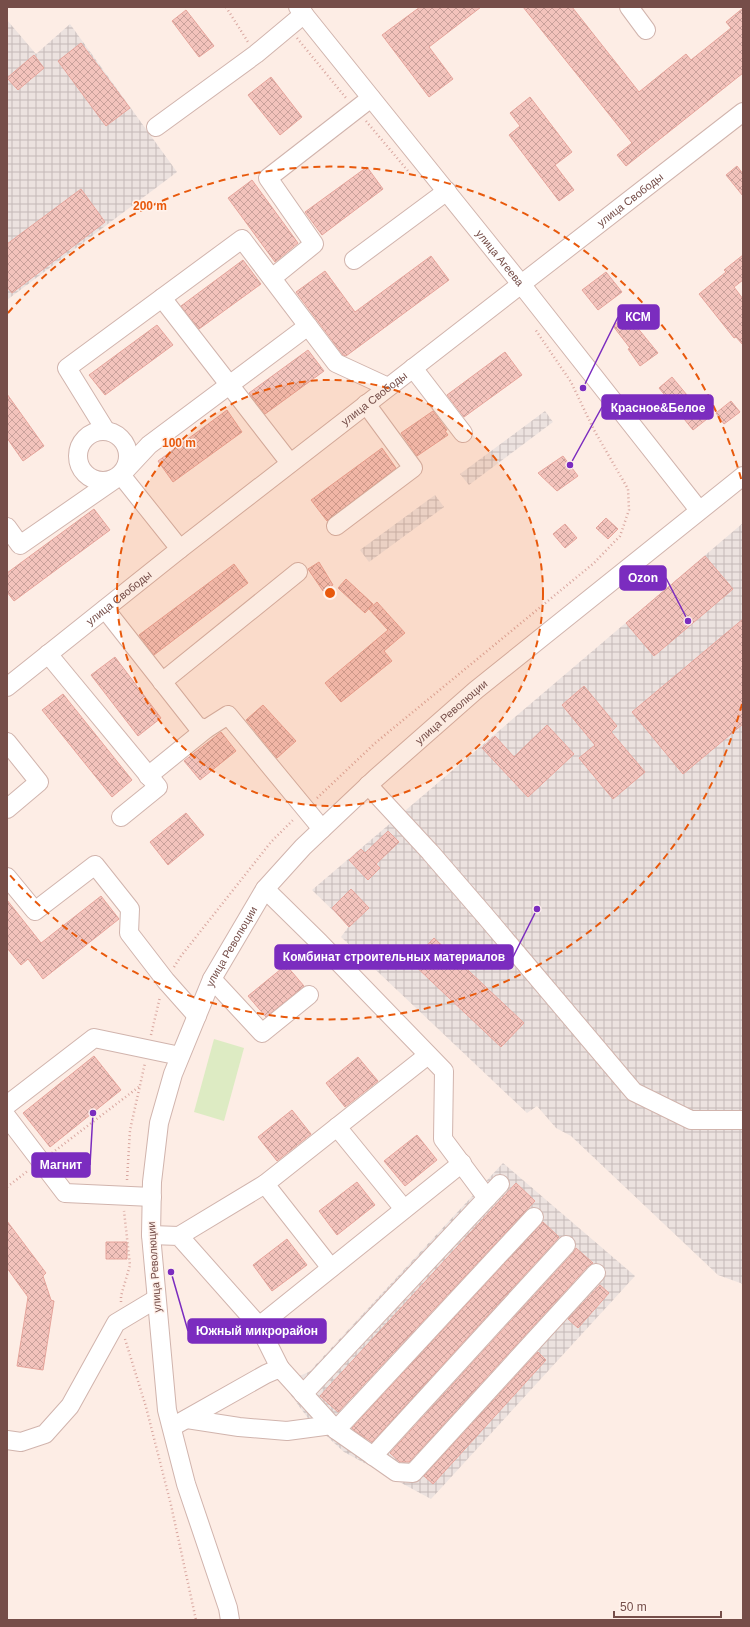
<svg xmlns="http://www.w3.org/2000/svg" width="750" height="1627" font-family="Helvetica,sans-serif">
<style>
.industrial{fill:url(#industrial-grid)}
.green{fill:#ddebc3}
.building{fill:url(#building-cross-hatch);stroke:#e6a59c}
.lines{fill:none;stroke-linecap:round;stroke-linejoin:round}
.minor-casing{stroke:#d1b4ad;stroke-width:20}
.path{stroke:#d8a69f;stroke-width:2.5;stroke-dasharray:1 3;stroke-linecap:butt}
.minor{stroke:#fff;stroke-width:18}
.ring{fill:none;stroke:#e8590c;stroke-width:2;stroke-dasharray:7 5}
.labels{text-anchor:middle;stroke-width:3;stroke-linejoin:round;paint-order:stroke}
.street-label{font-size:11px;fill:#764e49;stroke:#fff2ec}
.centre{fill:#e8590c;stroke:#fff2ec;stroke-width:2}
.ring-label{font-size:12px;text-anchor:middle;font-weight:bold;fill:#e8590c;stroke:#fff2ec;stroke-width:3;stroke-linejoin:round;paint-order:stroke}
.leader{fill:none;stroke:#7b2cbf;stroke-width:1.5}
.callout-dot{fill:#7b2cbf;stroke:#fff2ec;stroke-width:1.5}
.callout{fill:#7b2cbf;stroke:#7b2cbf;stroke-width:1.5}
.callout-label{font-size:12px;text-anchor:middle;font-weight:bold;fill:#fff}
</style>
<defs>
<pattern id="industrial-grid" width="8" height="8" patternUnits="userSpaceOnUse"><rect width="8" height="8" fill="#ece2df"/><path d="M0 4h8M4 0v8" fill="none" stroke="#c4b9b7"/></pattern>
<pattern id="building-cross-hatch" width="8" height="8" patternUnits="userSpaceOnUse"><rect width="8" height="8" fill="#f3c3bc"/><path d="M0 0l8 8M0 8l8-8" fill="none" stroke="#c9a19b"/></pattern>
</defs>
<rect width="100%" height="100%" fill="#fdede5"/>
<path class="industrial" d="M7,20L36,54L70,24L177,172L7,300Z
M545,411L553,422L469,485L460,474Z
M435,495L444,507L369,562L360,550Z
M743,523V1284L718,1275L571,1136L556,1128L537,1106L527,1113L341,937L349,926L312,890Z
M503,1163L635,1276L431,1499L344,1452L310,1421L282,1383L309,1372Z"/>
<path class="green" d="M214,1039L244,1048L224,1121L194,1112Z"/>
<path class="building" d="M420,7H481L429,47L453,79L429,97L382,35Z
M523,7H572L639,92L686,54L691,60L731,28L726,22L743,8V73L626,166L617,155L632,143Z
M186,10L214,46L199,57L172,21Z
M81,43L130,108L106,126L58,61Z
M34,55L44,68L18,90L7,78Z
M271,77L302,117L280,135L248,95Z
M530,97L572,152L555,165L574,190L559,201L509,135L520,126L510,113Z
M737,166L743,174V196L726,175Z
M367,167L383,189L322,235L305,212Z
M252,180L298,243L275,262L228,198Z
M81,189L105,222L12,293L7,287V244Z
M743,255V280L734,287L743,299V345L736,337L734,338L699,294L726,272L724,270Z
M431,256L449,280L346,356L343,355L296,292L325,271L355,312Z
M243,260L261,284L199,329L181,306Z
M606,272L622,292L598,310L582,290Z
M627,315L658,353L640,366L628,349L630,348L613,326Z
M157,325L173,345L105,395L89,375Z
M308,350L324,371L265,414L249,393Z
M505,352L522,375L464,417L447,395Z
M672,377L707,419L693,430L659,388Z
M7,394L44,446L23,461L7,438Z
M731,401L740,412L724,424L716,413Z
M227,410L242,432L173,482L158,461Z
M433,411L447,430L445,431L448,435L417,456L401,433Z
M382,448L396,468L327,521L311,500Z
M563,456L578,476L557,491L538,473Z
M94,509L110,530L14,601L7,592V573Z
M606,518L618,529L608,539L596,528Z
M565,524L577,538L565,548L553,534Z
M705,556L733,589L654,656L626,623Z
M319,562L333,585L323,591L308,569Z
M234,564L248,583L154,655L139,635Z
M346,579L373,604L365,613L338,588Z
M377,602L405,633L384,651L392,661L341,702L325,683L388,630L369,609Z
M743,619V724L683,774L632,712Z
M115,657L161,718L138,736L91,675Z
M584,686L617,726L611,732L645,772L613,799L579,758L595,745L562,705Z
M63,694L132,780L112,797L42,710Z
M263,705L296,741L277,758L246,720Z
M547,725L574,754L528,797L482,748L495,736L514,757Z
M221,732L236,751L200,780L184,761Z
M186,813L204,835L168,865L150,842Z
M388,831L399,842L376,864L380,868L368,880L349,860L361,849L365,853Z
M351,889L369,908L349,927L332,908Z
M101,896L119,919L43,979L28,959L21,965L7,948V900L41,943Z
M434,938L524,1023L501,1047L411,962Z
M286,965L304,986L266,1017L248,996Z
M94,1056L121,1090L50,1147L23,1113Z
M358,1057L378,1081L345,1107L326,1083Z
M292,1110L311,1134L277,1161L258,1137Z
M417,1135L437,1160L405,1186L384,1161Z
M357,1182L375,1205L337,1235L319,1211Z
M516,1183L535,1201L338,1412L320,1396Z
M7,1221L46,1273L43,1276L51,1300L54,1301L43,1370L17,1366L28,1297L7,1268Z
M543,1222L559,1237L372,1442L355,1431L352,1428Z
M287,1239L307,1265L272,1291L253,1265Z
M106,1242H127V1259H106Z
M576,1248L593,1263L588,1266L409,1462H400L390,1453L574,1252Z
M600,1285L609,1293L578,1328L568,1319Z
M538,1352L546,1360L433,1484L424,1476Z"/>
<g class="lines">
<g class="minor-casing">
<g id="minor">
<path id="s1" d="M298,7L521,284L699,510"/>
<path d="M629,7L646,30"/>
<path d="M156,127L256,54L304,14"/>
<path d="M354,260L447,191"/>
<path d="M272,278L314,244L268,178L371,98"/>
<path d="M162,298L290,463"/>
<path d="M413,368L463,433"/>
<circle cx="103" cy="456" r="25"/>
<path d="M106,431L67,368L242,239L336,363L388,387"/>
<path d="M121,475L149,445L308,326"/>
<path d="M336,526L413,468L366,404"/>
<path d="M7,527L20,545L121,475L180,549"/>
<path d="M105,609L197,726L206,729L228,715L322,829"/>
<path d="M48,654L158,787L121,817"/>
<path d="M162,682L298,572"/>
<path id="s2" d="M7,687L180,549L743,112"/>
<path d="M7,742L39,782L7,809"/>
<path d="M148,776L206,729"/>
<path d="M368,785L430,852L487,918L634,1092L691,1120H743"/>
<path d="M7,877L35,911L95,865L130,909L129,933L166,981L197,1016"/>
<path d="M265,889L320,943L444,1071L443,1139L487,1198"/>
<path d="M212,979L262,1033L309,995"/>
<path d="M7,1105L94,1038L180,1056"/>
<path d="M7,1117L65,1193L152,1197"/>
<path d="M337,1127L404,1209"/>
<path d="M265,1184L331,1268"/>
<path d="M151,1235L179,1236L259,1326L280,1368"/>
<path d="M179,1236L265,1184L428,1055"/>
<path d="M259,1326L462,1163"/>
<path d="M303,1394L500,1184"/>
<path d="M187,1419L239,1427L287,1431L332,1425"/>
<path d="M172,1427L266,1374L280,1368L336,1430L396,1472L413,1473L596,1273"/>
<path d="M336,1430L534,1217"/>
<path d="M7,1440L21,1442L45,1434L70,1406L116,1323L156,1299"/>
<path d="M373,1456L566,1245"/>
<path id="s3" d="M230,1620L228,1608L186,1484L167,1410L151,1235L152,1182L159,1123L173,1074L212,979L265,889L303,847L376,778L476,690L743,476"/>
</g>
</g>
<path class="path" d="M226,7L248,42
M297,38L346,98
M366,121L408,171
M317,798L374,744L594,563L620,536L629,510L628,489L594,430L571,382L535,329
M174,967L181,956L271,842L294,819
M151,1035L160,997
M52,1153L140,1086
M127,1180L130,1130L145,1063
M7,1187L29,1170
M121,1302V1296L130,1265L124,1211
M125,1339L146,1407L171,1505L196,1620"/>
<use href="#minor" class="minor"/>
</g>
<circle cx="330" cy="593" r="213" fill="#e8590c" fill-opacity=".12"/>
<g class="ring">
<circle cx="330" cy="593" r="213"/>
<path d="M742 704A427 427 0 0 1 8 873M8 313A427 427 0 0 1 742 482"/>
</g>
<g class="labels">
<g class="street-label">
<text dy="4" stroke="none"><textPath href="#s2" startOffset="791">улица Свободы</textPath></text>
<text dy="4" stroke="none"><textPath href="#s1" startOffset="322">улица Агеева</textPath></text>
<text dy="4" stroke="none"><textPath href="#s2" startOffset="467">улица Свободы</textPath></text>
<text dy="4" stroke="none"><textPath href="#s2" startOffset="143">улица Свободы</textPath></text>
<text dy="4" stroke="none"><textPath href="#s3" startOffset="1023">улица Революции</textPath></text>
<text dy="4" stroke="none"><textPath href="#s3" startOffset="699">улица Революции</textPath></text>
<text transform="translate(154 1267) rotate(-94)" y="4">улица Революции</text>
</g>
</g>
<circle cx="330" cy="593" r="6" class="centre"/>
<g class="ring-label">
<text x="150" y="210">200 m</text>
<text x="179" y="447">100 m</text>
</g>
<path class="leader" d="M583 388L618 317M570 465L602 407M688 621L666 578M537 909L513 957M93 1113L90 1165M171 1272L188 1331"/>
<g class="callout-dot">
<circle cx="583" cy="388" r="4"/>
<circle cx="570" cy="465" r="4"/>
<circle cx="688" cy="621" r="4"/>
<circle cx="537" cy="909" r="4"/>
<circle cx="93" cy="1113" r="4"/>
<circle cx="171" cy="1272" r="4"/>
</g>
<g class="callout">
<rect x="618" y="305" width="41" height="24" rx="4"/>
<rect x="602" y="395" width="111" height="24" rx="4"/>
<rect x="620" y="566" width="46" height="24" rx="4"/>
<rect x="275" y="945" width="238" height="24" rx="4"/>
<rect x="32" y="1153" width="58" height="24" rx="4"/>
<rect x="188" y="1319" width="138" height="24" rx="4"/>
</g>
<g class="callout-label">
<text x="638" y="321">КСМ</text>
<text x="658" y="412">Красное&amp;Белое</text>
<text x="643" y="582">Ozon</text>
<text x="394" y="961">Комбинат строительных материалов</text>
<text x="61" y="1169">Магнит</text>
<text x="257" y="1335">Южный микрорайон</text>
</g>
<rect width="750" height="1627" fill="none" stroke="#764e49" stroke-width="16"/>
<path d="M614 1611v6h107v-6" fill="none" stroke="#764e49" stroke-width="2"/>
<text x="620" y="1611" font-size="12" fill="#764e49" stroke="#fff2ec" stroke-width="3" paint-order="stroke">50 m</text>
</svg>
